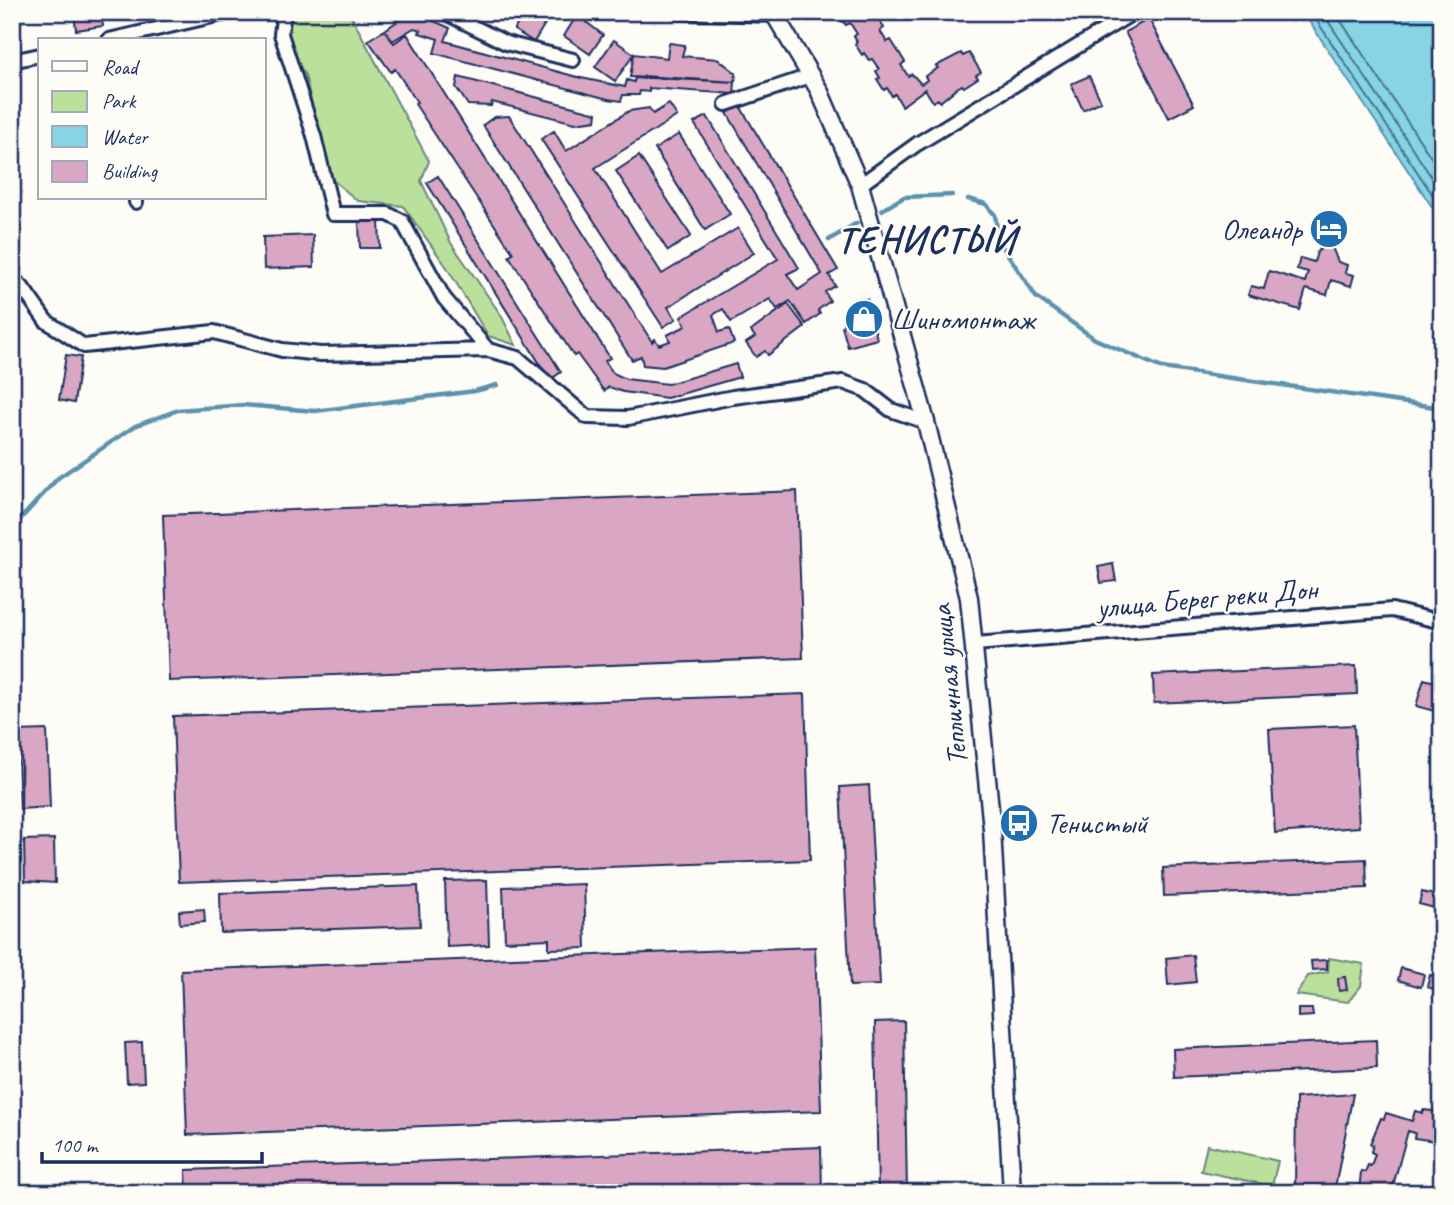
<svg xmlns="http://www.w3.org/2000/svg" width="1454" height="1205" font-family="Caveat,sans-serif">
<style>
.green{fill:#bae09b;stroke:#6a887c;stroke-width:2}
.water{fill:#86d4e4;stroke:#5b92ae;stroke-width:2}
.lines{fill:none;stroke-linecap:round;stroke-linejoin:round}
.shore{stroke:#467194;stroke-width:2}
.stream{stroke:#5b92ae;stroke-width:4.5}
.building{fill:#d9a7c3;stroke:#1b2f5e;stroke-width:2}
.street-casing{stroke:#1b2f5e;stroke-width:18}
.secondary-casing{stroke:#1b2f5e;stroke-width:21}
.street{stroke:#fdfcf7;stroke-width:12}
.secondary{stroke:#fdfcf7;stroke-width:16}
.labels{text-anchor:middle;stroke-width:5;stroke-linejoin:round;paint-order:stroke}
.poi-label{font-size:30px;fill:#1b2f5e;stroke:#fdfcf7;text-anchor:start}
.street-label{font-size:30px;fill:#1b2f5e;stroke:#fdfcf7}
.district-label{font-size:37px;font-weight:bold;letter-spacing:2px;fill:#1b2f5e;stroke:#fdfcf7}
</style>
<rect width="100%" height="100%" fill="#fdfcf7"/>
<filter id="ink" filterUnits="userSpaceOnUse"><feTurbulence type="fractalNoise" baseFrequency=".0143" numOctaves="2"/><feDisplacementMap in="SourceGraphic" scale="14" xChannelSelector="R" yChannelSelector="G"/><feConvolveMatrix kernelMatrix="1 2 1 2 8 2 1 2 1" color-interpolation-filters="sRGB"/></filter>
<g filter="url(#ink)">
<path class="green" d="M291,12H349L429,161L421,181L451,243L501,315L516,345L488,336L446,266L403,206L358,201L329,177L305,75L283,39Z
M1329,958L1364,964L1361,986L1348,1002L1296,995L1308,976L1328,972Z
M1207,1145L1278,1161L1272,1186L1201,1171Z"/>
<path class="water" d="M1303,12H1442V222Z"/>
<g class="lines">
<path class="shore" d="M1311,12L1442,209
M1322,12L1442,193
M1335,12L1442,174"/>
<path class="stream" d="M968,199L986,204L995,215L999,241L1036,297L1095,339L1162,368L1442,408
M882,210L904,197L952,195
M829,240L857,223
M15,525L58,478L135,426L178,410L243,405L315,411L475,391L497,385"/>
</g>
<path class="building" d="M74,12H101L103,26L76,30Z
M128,12H156L157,15L130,20Z
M525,12H552L534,42L514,30Z
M834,12H874L884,28L880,31L887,42L891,40L905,62L901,65L908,76L912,74L921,84L927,80L925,76L938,68L936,66L961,53L963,56L969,53L981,72L976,75L978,78L964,87L962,85L957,88L940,102L938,99L933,102L925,89L902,106L895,94L892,96L887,88L884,90L877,79L880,78L876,71L879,69L872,59L869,60L864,53L862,55L855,44L857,42L854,36L857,34L850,23L846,25Z
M418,14L450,28L445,41L581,78L625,87L627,80L634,82L635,78L644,79V76L735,82L734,94L649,88V92L640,91L639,95H623L621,101L608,99L434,53L438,39L419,33L421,30L414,28L392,41L385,30L406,15Z
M577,15L603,35L590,54L564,36Z
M1149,19L1194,105L1169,118L1125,32Z
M385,30L394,43L407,34L610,358L605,361L613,373L626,379L668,384L736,364L740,377L667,398L623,392L609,387L604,391L577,354L574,356L509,256L513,253L415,104L417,102L395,69L391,72L368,40Z
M614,40L634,54L615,81L595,67Z
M669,43L685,45L682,56L718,59L736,73L735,82L630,77L634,54L667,58Z
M1089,76L1101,101L1083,110L1071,84Z
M458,77L597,113L596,120L575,123L492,102L491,106L468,105L456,87Z
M669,104L677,116L595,168L662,274L738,228L754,253L668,307L676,319L663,327L541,139L554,131L566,151L629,111L649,108L653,114Z
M740,106L838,270L829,275L835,286L825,292L830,301L818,310L820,314L806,324L790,301L777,309L770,299L731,322L723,309L713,315L719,332L729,329L734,343L663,367L643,365L641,356L632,360L483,125L494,117L509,116L652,342L655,339L659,345L670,341L667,335L686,326L681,317L778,259L694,123L707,116L799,268L787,274L798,290L822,274L727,113Z
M679,134L730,214L705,230L655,149Z
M639,156L691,236L668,251L616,171Z
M438,176L561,372L550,380L427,183Z
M379,220L380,248H360L359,221Z
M313,235L314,267L264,269L263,237Z
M1325,245L1332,247L1338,262L1347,265L1345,273L1354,275L1351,286L1331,280L1327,295L1306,289L1300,310L1248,295L1251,286L1264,289L1269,271L1305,282L1308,272L1297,269L1300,258L1314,262L1317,252Z
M867,299L877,339L848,347L842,327L851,303Z
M788,304L805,327L768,355L765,351L756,357L746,343L755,337L751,331Z
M66,355L81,357L74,403L59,400Z
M797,491L803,658L169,681L163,515Z
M1113,564L1116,581L1101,583L1098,567Z
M1356,666L1357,694L1154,703L1153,675Z
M1424,679L1442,684V713L1416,706Z
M805,694L810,860L179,882L173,716Z
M1354,725L1359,827L1275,833L1269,729Z
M47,730L50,807L20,809L17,731Z
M869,785L880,985L850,986L840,787Z
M54,839L55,883L25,881L24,840Z
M1366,859L1367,888L1164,896L1163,868Z
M487,880L489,945L447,947L445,881Z
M584,884L586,948L549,949V939L505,941L503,887Z
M418,886L420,926L221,933L220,893Z
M1422,892L1442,897V910L1419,904Z
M204,909L205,922L180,924L179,911Z
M815,947L821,1111L187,1135L181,970Z
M1193,955L1196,982L1168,985L1166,958Z
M1327,960V969L1312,970L1311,961Z
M1401,968L1424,974L1421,987L1398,980Z
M1430,975L1442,978V991L1427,987Z
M1345,977L1347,990L1339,991L1338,978Z
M1298,1009H1312L1313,1016L1298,1017Z
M904,1021L907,1193H878L875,1022Z
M1376,1040L1377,1068L1174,1077L1173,1049Z
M142,1042L144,1082L127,1083L125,1043Z
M1353,1094L1334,1193L1295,1190L1296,1098Z
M1423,1110L1442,1112V1142L1414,1138L1415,1133L1408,1131L1391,1193H1359L1361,1171L1365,1172L1368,1165L1371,1166L1375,1154L1371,1152L1373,1145L1370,1144L1381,1118L1384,1119L1386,1113L1412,1121L1415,1111L1423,1113Z
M821,1147L822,1193H187L186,1170Z"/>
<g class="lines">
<g class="street-casing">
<path id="street" d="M284,12L281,34L314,136L333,214H388L402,221L444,298L488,350
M444,12L506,43L573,60
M679,12L774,15
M109,40L230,12
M12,61L40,55
M726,104L810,76
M860,185L917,144L1134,12
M136,202V198
M12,279L22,287L46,321L84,346L214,332L282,350L321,354L488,350L518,358L587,417L628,418L733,397L843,382L865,390L891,410L926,422
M975,644L1392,610L1442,622"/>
</g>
<g class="secondary-casing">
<path id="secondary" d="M773,12L819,90L860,185L926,422L969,598L992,829L1012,1193"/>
</g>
<use href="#street" class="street"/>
<use href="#secondary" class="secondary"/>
</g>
</g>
<defs>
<g id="hotel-disc" transform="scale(2.0125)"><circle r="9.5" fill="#1f6fb2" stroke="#fdfcf7"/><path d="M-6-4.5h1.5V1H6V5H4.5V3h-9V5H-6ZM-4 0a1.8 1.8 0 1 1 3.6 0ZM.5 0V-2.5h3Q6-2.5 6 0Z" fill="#fff"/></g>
<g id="shop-disc" transform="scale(2.0125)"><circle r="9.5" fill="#1f6fb2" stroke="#fdfcf7"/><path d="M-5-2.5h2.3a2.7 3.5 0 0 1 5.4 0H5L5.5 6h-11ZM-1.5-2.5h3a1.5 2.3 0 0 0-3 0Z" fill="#fff"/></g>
<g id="bus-disc" transform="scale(2.0125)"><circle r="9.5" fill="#1f6fb2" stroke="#fdfcf7"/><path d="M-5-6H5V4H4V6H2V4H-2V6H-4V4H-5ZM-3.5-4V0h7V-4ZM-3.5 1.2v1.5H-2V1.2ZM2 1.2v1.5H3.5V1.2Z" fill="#fff"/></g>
</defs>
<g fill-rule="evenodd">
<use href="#hotel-disc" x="1329" y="229"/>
<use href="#shop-disc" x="864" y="319"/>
<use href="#bus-disc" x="1019" y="823"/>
</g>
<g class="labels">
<g class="poi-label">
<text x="1302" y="239" text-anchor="end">Олеандр</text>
<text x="891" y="329">Шиномонтаж</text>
<text x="1046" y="833">Тенистый</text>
</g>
<g class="street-label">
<text transform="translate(1207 598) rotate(-5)" y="10">улица Берег реки Дон</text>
<text transform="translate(949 685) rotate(-96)" y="10">Тепличная улица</text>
</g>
<g class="district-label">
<text x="927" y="252">ТЕНИСТЫЙ</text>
</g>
</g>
<rect width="1454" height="1205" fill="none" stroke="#fdfcf7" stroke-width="42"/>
<rect x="21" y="21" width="1412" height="1163" fill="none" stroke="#1b2f5e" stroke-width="2.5" filter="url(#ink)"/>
<rect x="38" y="38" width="228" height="161" fill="#fdfcf7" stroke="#a3aaba" stroke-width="2"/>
<rect x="52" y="61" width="35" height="10" fill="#fdfcf7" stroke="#a3aaba" stroke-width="2"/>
<text x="102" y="74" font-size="21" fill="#1b2f5e">Road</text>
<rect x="52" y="91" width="35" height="21" fill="#bae09b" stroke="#a3aaba" stroke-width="2"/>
<text x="102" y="108" font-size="21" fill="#1b2f5e">Park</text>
<rect x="52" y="126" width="35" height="21" fill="#86d4e4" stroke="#a3aaba" stroke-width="2"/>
<text x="102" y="144" font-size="21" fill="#1b2f5e">Water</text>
<rect x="52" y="161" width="35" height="21" fill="#d9a7c3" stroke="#a3aaba" stroke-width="2"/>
<text x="102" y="178" font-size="21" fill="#1b2f5e">Building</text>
<path d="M42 1152v10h220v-10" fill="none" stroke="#1b2f5e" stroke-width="3.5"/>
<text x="52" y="1152" font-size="21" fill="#1b2f5e" stroke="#fdfcf7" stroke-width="5" paint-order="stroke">100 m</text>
</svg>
